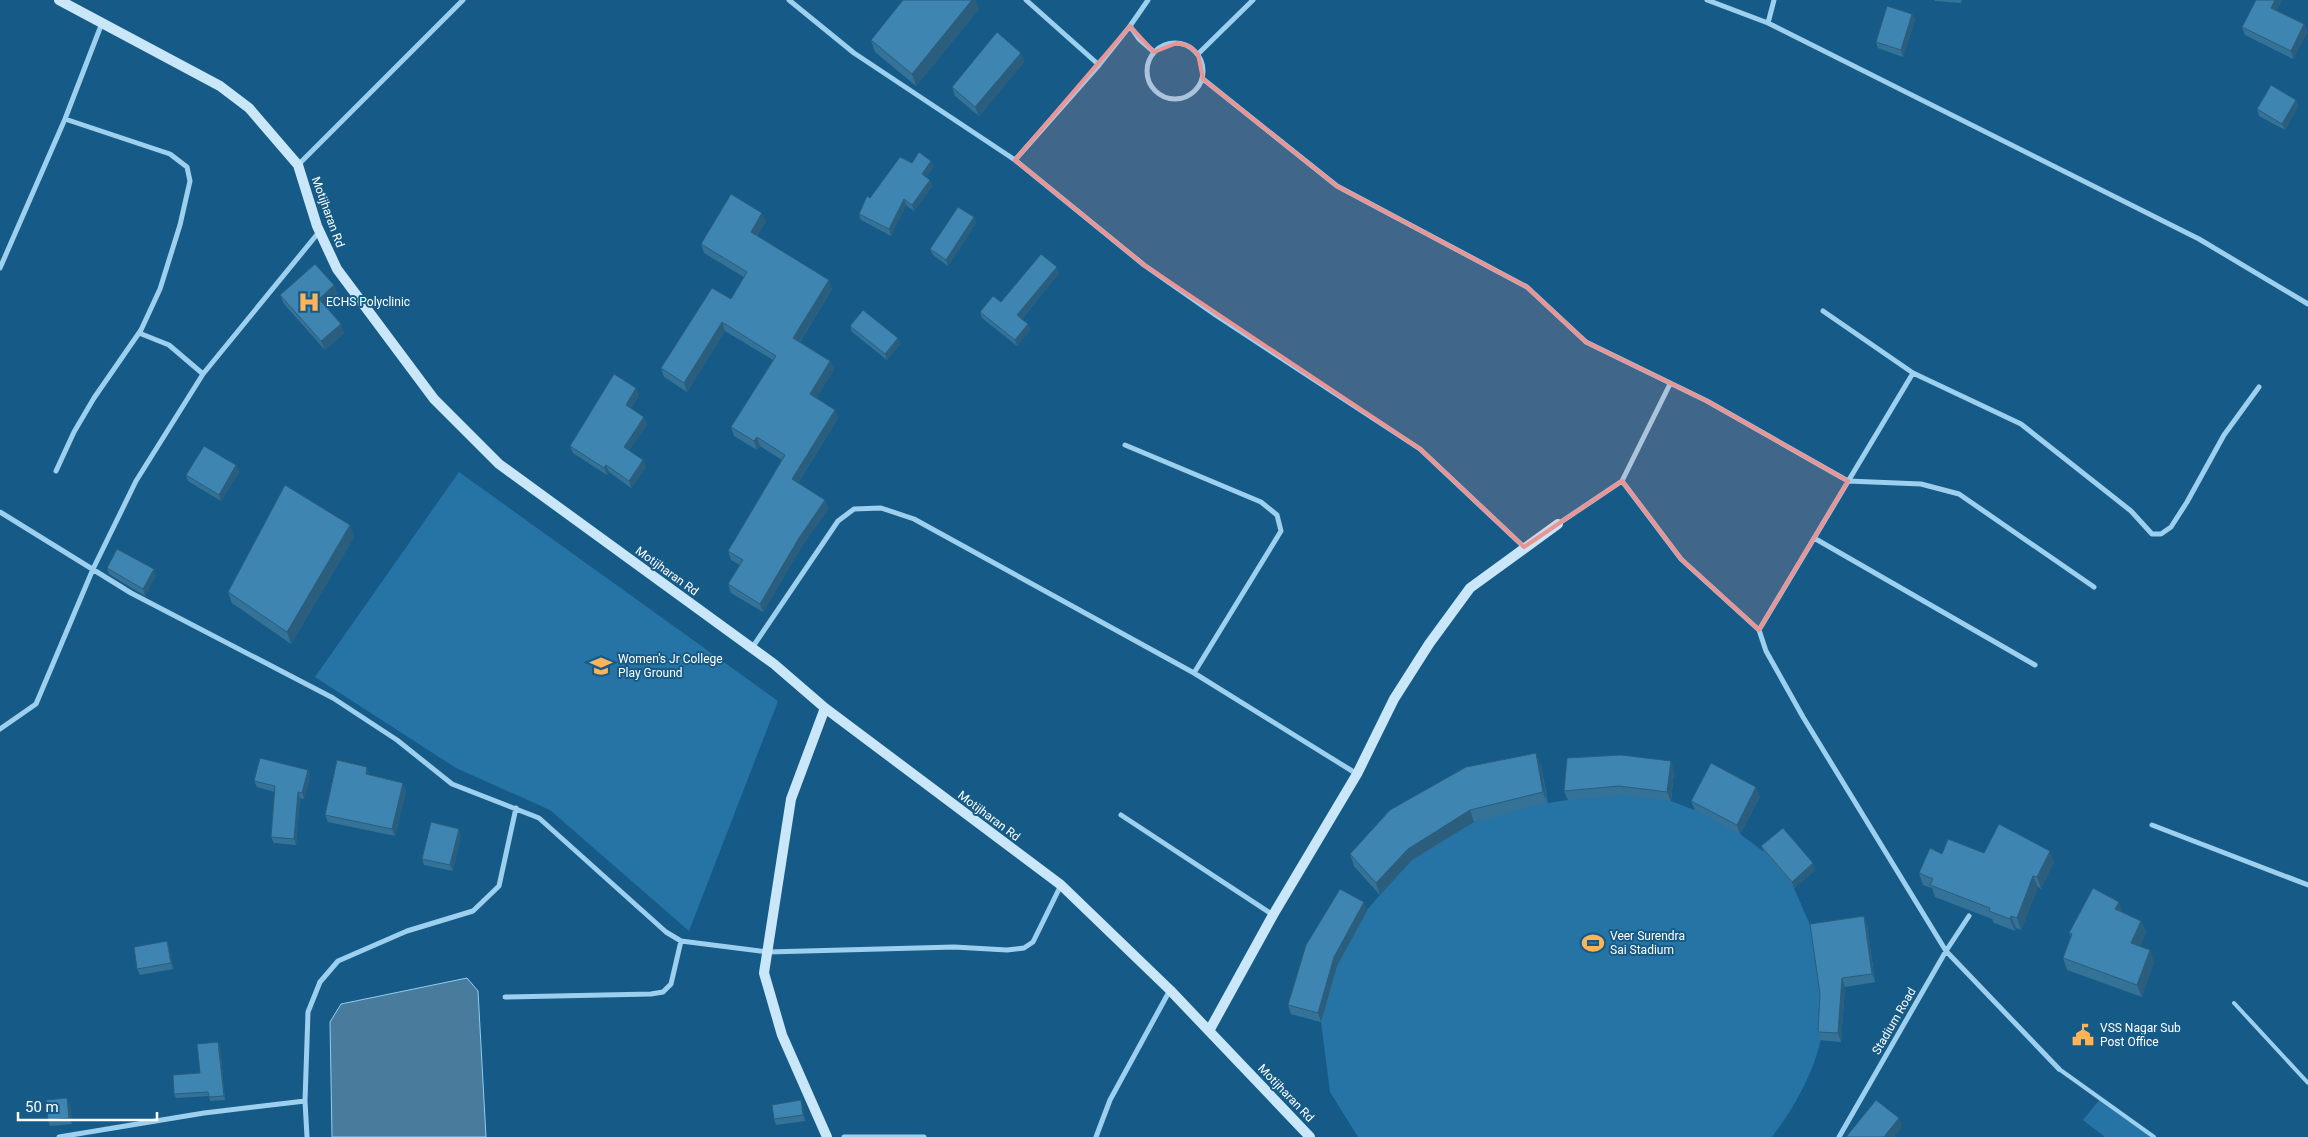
<svg xmlns="http://www.w3.org/2000/svg" width="2308" height="1137" font-family="Roboto,sans-serif">
<style>
.green{fill:#2674a5}
.water{fill:#497c9c;stroke:#8fcdf1}
.lines{fill:none;stroke-linecap:round;stroke-linejoin:round}
.lane{stroke:#9dcfee;stroke-width:4}
.street{stroke:#9dcfee;stroke-width:5}
.secondary{stroke:#cae7fa;stroke-width:10}
.wall{fill:#357298}
.shaded-wall{fill:#2b5d7c}
.building{fill:#3e85b1;stroke:#2b5d7c}
.marked{fill:#ea9494;fill-opacity:0.2;stroke:#ea9494;stroke-width:4;stroke-linejoin:round}
.labels{text-anchor:middle;stroke-width:4;stroke-linejoin:round;paint-order:stroke}
.street-label{font-size:12px;fill:#fff;stroke:#165b87}
.poi-label{font-size:12px;fill:#fff;stroke:#165b87;text-anchor:start}
</style>
<rect width="100%" height="100%" fill="#165b87"/>
<path class="green" d="M459,472L778,701L689,931L550,810L456,768L315,677Z
M1624,764L1674,770L1671,801L1694,810L1715,772L1760,796L1740,834L1764,852L1785,834L1815,869L1794,888L1813,932L1867,925L1875,982L1821,990L1843,1008L1841,1042L1821,1040C1812,1076 1794,1108 1772,1137H1358L1330,1092L1321,1022L1291,1014L1309,954L1367,910L1380,895L1354,866L1541,765L1548,803L1568,800Z
M2100,1099L2154,1137H2105L2083,1120Z"/>
<path class="water" d="M467,978L478,991L486,1137H332L330,1022L341,1004Z"/>
<g class="lines">
<path class="lane" d="M2234,1003L2308,1083
M2059,1069L2154,1137"/>
<path class="street" d="M789,0L854,53L1015,160L1144,265L1217,316L1420,449L1524,547
M1026,0L1099,65
M1148,0L1130,26L1139,39L1154,52
M1707,0L1768,23L2199,239L2308,304
M1768,23L1774,0
M1147 71a28 28 0 1 1 56 0a28 28 0 1 1-56 0Z
M1198,54L1253,0
M1203,79L1337,186L1527,287L1586,342L1707,401L1848,481L1921,484L1959,494L2094,587
M1015,160L1099,65L1130,26
M298,165L463,0
M0,268L65,119L102,23
M1823,311L1913,373L2021,424L2131,511L2152,534H2161L2171,527L2187,502L2224,435L2259,387
M139,333L169,345L203,374
M1125,445L1261,502L1277,515L1281,531L1194,673
M56,471L74,432L94,398L141,330L160,289L180,225L190,181L187,167L170,154L65,119
M1622,481L1681,559L1759,630L1766,651L1803,717L1946,951L2059,1069
M0,512L131,593L333,698L397,740L452,784L539,818L666,932L681,941L768,952L954,947L1007,950L1024,948L1033,942L1061,885
M1558,524L1622,481L1670,384
M1814,538L2035,665
M1759,630L1913,373
M752,648L838,521L854,509L881,508L914,519L1194,673L1357,774
M0,729L36,704L93,569L136,481L203,374L319,232
M1121,815L1273,915
M2152,825L2308,885
M505,997L651,994L663,992L671,984L681,941
M59,1137L204,1113L305,1101
M307,1137L305,1101L308,1012L320,982L338,961L407,931L473,911L499,886L516,808
M844,1137H924
M1096,1137L1110,1100L1170,990
M1839,1137L1946,951L1969,916"/>
<path class="secondary" d="M59,0L220,86L249,108L298,165L317,226L337,269L434,399L499,464L774,664L825,708L1061,885L1170,990L1310,1137
M825,708L791,799L764,973L782,1035L827,1137
M1209,1031L1273,915L1357,774L1394,699L1429,644L1470,588L1558,524"/>
</g>
<path class="wall" d="M1935,0H1962L1961,3L1935,1Z
M2282,0L2276,11L2304,24L2307,32L2293,59L2245,35L2242,27Z
M979,9L916,86L875,52L871,40Z
M1912,14L1915,20L1903,57L1878,48L1876,42Z
M1021,53L1024,62L979,116L955,96L952,87Z
M2296,100L2298,106L2285,130L2259,116L2257,109Z
M931,161L933,167L926,177L932,186L914,211L906,205L891,236L861,220L859,214L870,198L912,163Z
M974,217L976,223L948,266L933,255L930,249Z
M766,221L757,236L832,289L800,342L830,361L834,369L816,398L838,418L798,483L825,500L828,509L802,546L763,612L731,593L728,584L740,565L731,560L728,551L782,460L760,446L757,450L734,436L731,427L773,360L725,331L687,392L664,377L661,368L731,299L744,277L704,253L701,244Z
M1059,273L1022,319L1028,324L1030,330L1017,346L982,318L980,312Z
M334,285L337,294L325,305L341,324L344,333L325,350L284,304L280,295Z
M850,326L898,338L900,344L887,360L852,332Z
M639,395L631,408L647,424L629,450L646,467L631,488L609,472L607,475L573,453L570,446Z
M236,465L239,472L221,501L188,481L186,475Z
M350,525L354,537L291,644L232,603L228,592Z
M107,568L156,575L145,596L109,574Z
M1541,765L1547,803L1474,822L1412,860L1380,895L1354,866L1350,854Z
M308,770L310,776L304,799L300,798L296,845L274,843L271,837L275,792L257,787L254,781Z
M1674,770L1671,801L1622,795L1568,800L1564,791Z
M370,775L406,791L395,836L328,822L325,815Z
M1760,796L1740,834L1695,810L1691,801Z
M461,835L453,871L424,865L422,859Z
M1761,846L1813,863L1815,870L1794,888L1764,852Z
M1984,853L2054,862L2041,889L2038,887L2021,930L2016,928L2015,931L1994,923L1992,919L1935,897L1932,888L1923,885L1919,873L1942,854Z
M1367,911L1337,966L1321,1022L1291,1014L1288,1005Z
M2122,912L2141,921L2146,932L2140,946L2154,962L2142,997L2067,970L2063,958L2071,937L2069,933Z
M1867,925L1875,982L1845,987L1841,1042L1821,1040L1818,1032L1820,994Z
M167,941L169,947L173,969L140,975L137,969Z
M218,1042L220,1046L225,1100L210,1101L209,1096L176,1098L174,1094L200,1073Z
M801,1100L803,1107L805,1121L776,1125L774,1119Z
M70,1104L72,1124L50,1126L48,1120Z"/>
<path class="shaded-wall" d="M972,0H976L979,9L916,86L912,74Z
M2275,0H2282L2274,15L2271,8Z
M1912,14L1915,20L1903,57L1901,50Z
M2304,24L2307,32L2293,59L2291,51Z
M1021,53L1024,62L979,116L975,107Z
M2296,100L2298,106L2285,130L2282,124Z
M931,161L933,167L924,180L922,174Z
M930,180L932,186L914,211L912,205Z
M904,199L906,205L891,236L889,229Z
M762,213L766,221L754,241L751,232Z
M974,217L976,223L948,266L946,260Z
M1057,267L1059,273L1020,321L1017,315Z
M829,280L832,289L797,346L793,338Z
M334,285L337,294L322,308L319,299Z
M722,322L725,331L687,392L684,383Z
M341,324L344,333L325,350L321,341Z
M1028,324L1030,330L1017,346L1015,340Z
M898,338L900,344L887,360L885,354Z
M830,361L834,369L814,403L810,394Z
M636,388L639,395L629,412L626,405Z
M835,410L838,418L795,487L792,479Z
M644,417L647,424L627,454L624,447Z
M757,437L760,446L757,450L754,441Z
M643,460L646,467L631,488L629,481Z
M236,465L239,472L221,501L219,495Z
M606,465L609,472L607,475L604,468Z
M825,500L828,509L802,546L763,612L760,604L799,538Z
M350,525L354,537L291,644L287,632Z
M154,569L156,575L145,596L143,589Z
M1536,753L1541,765L1547,803L1543,792Z
M1671,761L1674,770L1671,801L1667,792Z
M367,767L370,775L366,774Z
M308,770L310,776L304,799L302,793Z
M403,783L406,791L395,836L392,829Z
M1756,787L1760,796L1740,834L1737,825Z
M298,792L300,798L296,845L294,839Z
M1470,810L1474,822L1412,860L1380,895L1376,883L1408,849Z
M459,829L461,835L453,871L450,865Z
M2050,851L2054,862L2041,889L2037,877Z
M1813,863L1815,870L1794,888L1792,882Z
M2033,876L2038,887L2021,930L2017,918Z
M1364,902L1367,911L1337,966L1321,1022L1318,1013L1334,957Z
M2119,902L2123,913L2115,909Z
M1864,916L1867,925L1875,982L1872,974Z
M2011,916L2016,928L2015,931L2010,919Z
M2141,921L2146,932L2136,955L2131,943Z
M167,941L169,947L173,969L171,963Z
M2150,950L2154,962L2142,997L2137,985Z
M1842,978L1845,987L1841,1042L1838,1033Z
M218,1042L220,1046L225,1100L224,1096Z
M67,1098L70,1104L72,1124L69,1118Z
M801,1100L803,1107L805,1121L803,1115Z
M1899,1118L1902,1127L1894,1137H1884Z"/>
<path class="building" d="M903,0H972L912,74L871,40Z
M2256,0H2275L2271,8L2304,24L2291,51L2242,27Z
M1887,6L1912,14L1901,50L1876,42Z
M997,32L1021,53L975,107L952,87Z
M2271,85L2296,100L2282,124L2257,109Z
M919,152L931,161L922,174L930,180L912,205L904,199L889,229L859,214L867,196L870,198L900,157L912,163Z
M731,194L762,213L751,232L829,280L793,338L830,361L810,394L835,410L792,479L825,500L799,538L760,604L728,584L743,560L728,551L785,455L757,437L754,441L731,427L776,356L722,322L684,383L661,368L712,288L731,299L747,272L701,244Z
M958,207L974,217L946,260L930,249Z
M1041,254L1057,267L1017,315L1028,324L1015,340L980,312L993,296L1001,302Z
M315,264L334,285L319,299L341,324L321,341L280,295Z
M863,310L898,338L885,354L850,326Z
M614,374L636,388L626,405L644,417L624,447L643,460L629,481L606,465L604,468L570,446Z
M204,446L236,465L219,495L186,475Z
M285,485L350,525L287,632L228,592Z
M117,549L154,569L143,589L107,568Z
M1536,753L1543,792L1470,810L1408,849L1376,883L1350,854L1390,810L1466,767Z
M1621,755L1671,761L1667,792L1619,786L1564,791L1567,758Z
M260,758L308,770L302,793L298,792L294,839L271,837L275,786L254,781Z
M337,760L367,767L366,774L403,783L392,829L325,815Z
M1711,763L1756,787L1737,825L1691,801Z
M431,822L459,829L450,865L422,859Z
M1999,824L2050,851L2037,877L2033,876L2017,918L2011,916L2010,919L1989,911L1990,908L1930,885L1933,879L1919,873L1930,848L1942,854L1948,839L1984,853Z
M1783,828L1813,863L1792,882L1761,846Z
M2093,888L2119,902L2115,909L2141,921L2131,943L2150,950L2137,985L2063,958L2072,934L2069,933Z
M1340,889L1364,902L1334,957L1318,1013L1288,1005L1306,945Z
M1864,916L1872,974L1842,978L1838,1033L1818,1032L1820,994L1810,924Z
M167,941L171,963L137,969L134,947Z
M218,1042L224,1096L209,1097L208,1092L174,1094L173,1075L200,1073L197,1044Z
M67,1098L69,1118L48,1120L46,1100Z
M801,1100L803,1115L774,1119L772,1105Z
M1876,1100L1899,1118L1884,1137H1846Z"/>
<path class="marked" d="M1130,26L1154,52L1177,43L1189,46L1198,54L1203,79L1337,186L1527,287L1586,342L1707,401L1848,481L1759,630L1681,559L1622,481L1524,547L1420,449L1144,265L1015,160Z"/>
<defs>
<g id="hospital-bare" transform="scale(1.725)"><path d="M-5-5h3v3.5h4V-5h3V5h-3V1.5h-4V5h-3Z" fill="#ffb45a" stroke="#165b87" stroke-width="2.5" paint-order="stroke"/></g>
<g id="university-bare" transform="scale(1.725)"><path d="M0-5L7-2L0 1L-7-2ZM-4 1L0 2.5L4 1V4Q0 6-4 4Z" fill="#ffb45a" stroke="#165b87" stroke-width="2.5" paint-order="stroke"/></g>
<g id="stadium-bare" transform="scale(1.725)"><path d="M0-5a6.5 5 0 1 0 0 10a6.5 5 0 1 0 0-10ZM-3.5-1.8h7v3.6h-7Z" fill="#ffb45a" stroke="#165b87" stroke-width="2.5" paint-order="stroke"/></g>
<g id="civic-bare" transform="scale(1.725)"><path d="M-.6-6.5H3V-4.5H.6V-3L4-1V1h2V6H-6V1h2V-1L-.6-3ZM-1.2 2.5V6h2.4V2.5Z" fill="#ffb45a" stroke="#165b87" stroke-width="2.5" paint-order="stroke"/></g>
</defs>
<g fill-rule="evenodd">
<use href="#hospital-bare" x="309" y="302"/>
<use href="#university-bare" x="601" y="666"/>
<use href="#stadium-bare" x="1593" y="943"/>
<use href="#civic-bare" x="2083" y="1035"/>
</g>
<g class="labels">
<g class="street-label">
<text transform="translate(328 212) rotate(70)" y="4">Motijharan Rd</text>
<text transform="translate(667 571) rotate(36)" y="4">Motijharan Rd</text>
<text transform="translate(989 816) rotate(37)" y="4">Motijharan Rd</text>
<text transform="translate(1894 1021) rotate(-60)" y="4">Stadium Road</text>
<text transform="translate(1286 1093) rotate(46)" y="4">Motijharan Rd</text>
</g>
<g class="poi-label">
<text x="326" y="306">ECHS Polyclinic</text>
<text x="618" y="663">Women's Jr College<tspan x="618" dy="14">Play Ground</tspan></text>
<text x="1610" y="940">Veer Surendra<tspan x="1610" dy="14">Sai Stadium</tspan></text>
<text x="2100" y="1032">VSS Nagar Sub<tspan x="2100" dy="14">Post Office</tspan></text>
</g>
</g>
<path d="M18 1112v8h139v-8" fill="none" stroke="#ffffff" stroke-width="2.5"/>
<text x="25" y="1112" font-size="15" fill="#ffffff" stroke="#165b87" stroke-width="4" paint-order="stroke">50 m</text>
</svg>
